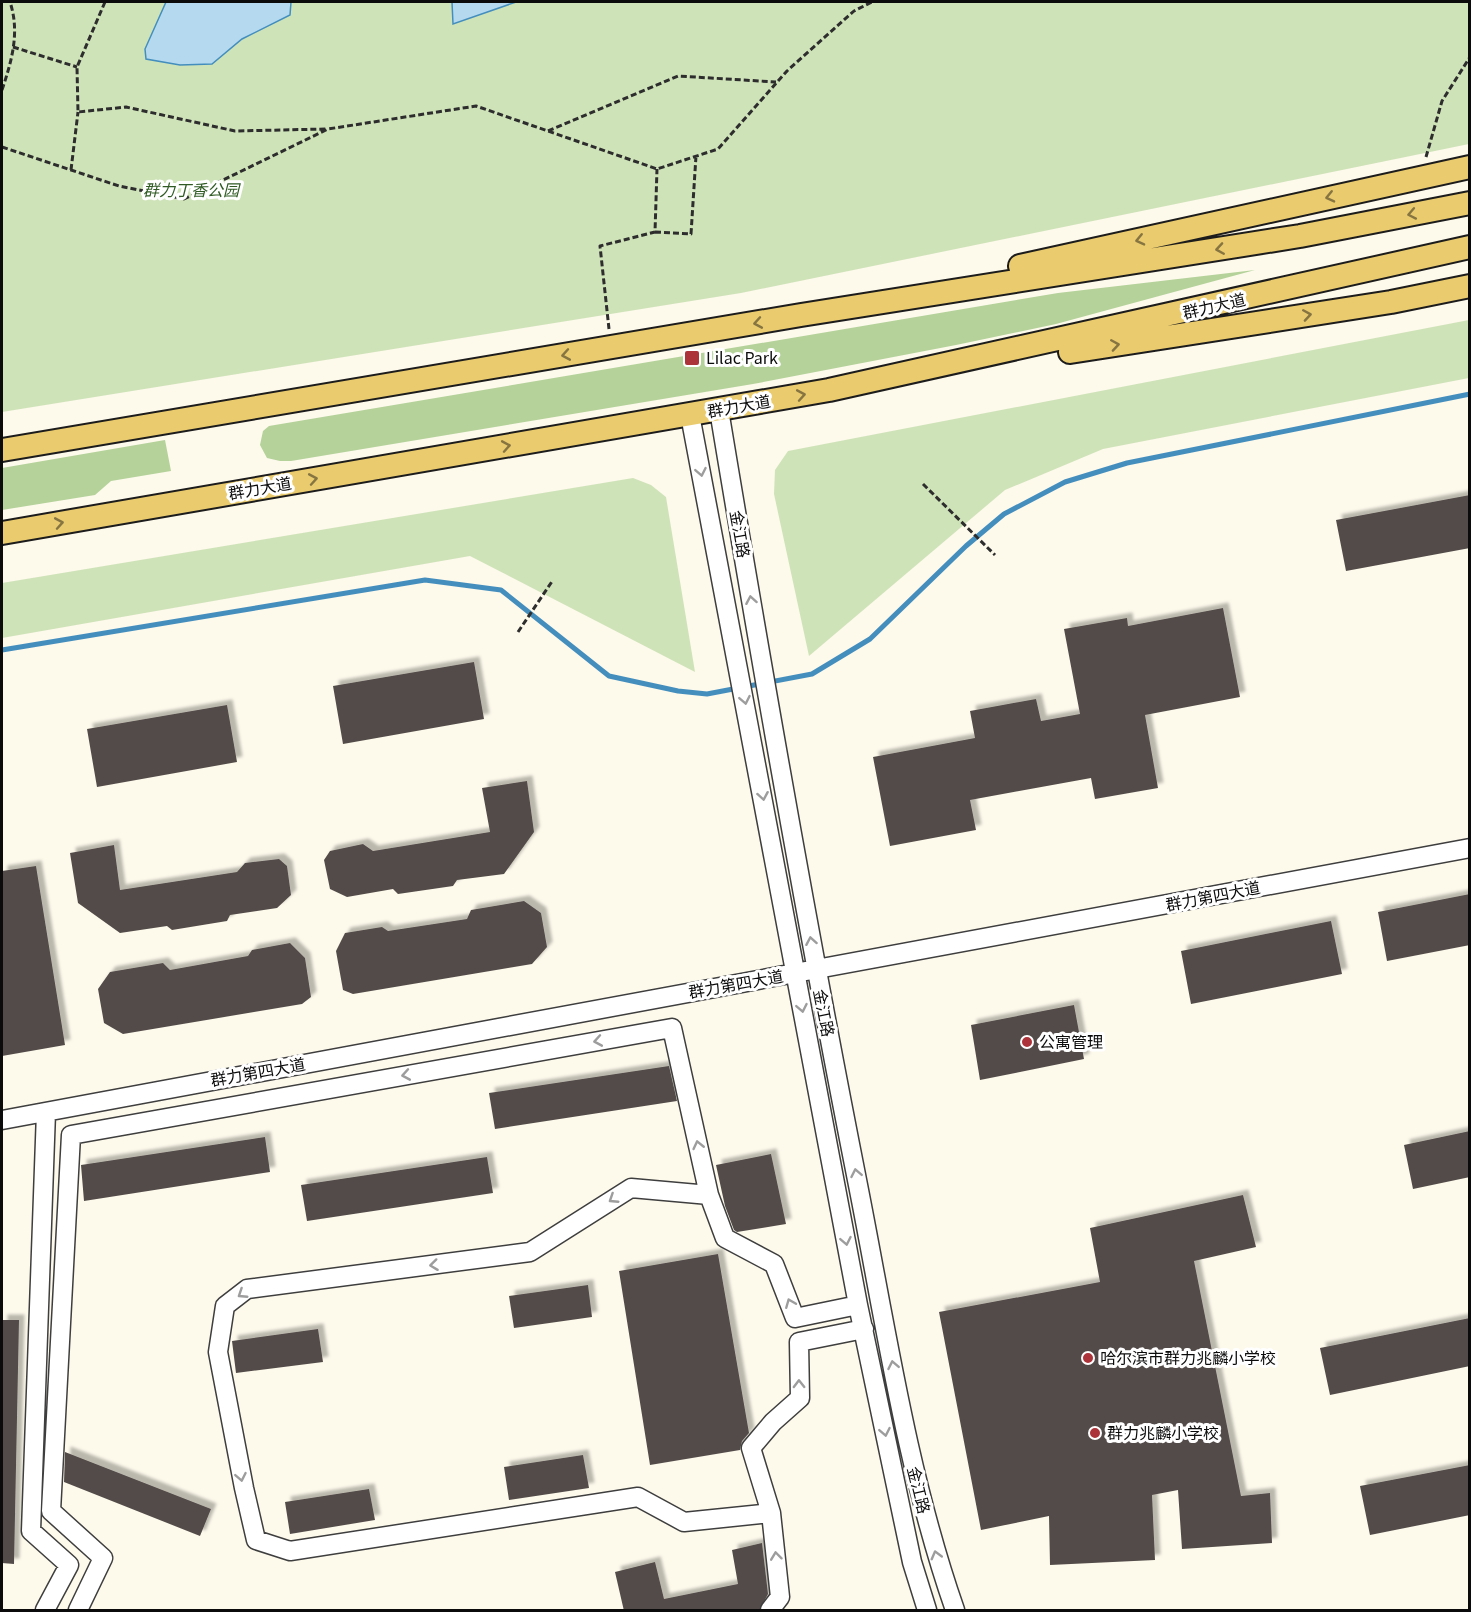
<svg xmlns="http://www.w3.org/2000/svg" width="1471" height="1612" font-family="Georgia,'Noto Sans SC',serif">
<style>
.green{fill:#cfe3b9}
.forest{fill:#b4d29a}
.water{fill:#b5daef;stroke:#448ebe;stroke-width:1.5}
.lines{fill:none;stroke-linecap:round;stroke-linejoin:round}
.stream{stroke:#448ebe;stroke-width:5}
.building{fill:#534c49;filter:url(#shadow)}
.minor-casing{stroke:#3e3e3e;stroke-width:21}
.major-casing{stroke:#1c1c1c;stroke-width:26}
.path{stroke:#2d2d2d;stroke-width:3;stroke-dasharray:6 3;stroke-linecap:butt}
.minor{stroke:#fff;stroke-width:18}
.major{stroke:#eacb6e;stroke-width:22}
.oneway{stroke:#867541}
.oneway2{stroke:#9d9d9d}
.poi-dot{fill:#ac3339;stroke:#fff;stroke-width:2}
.labels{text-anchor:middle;stroke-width:6;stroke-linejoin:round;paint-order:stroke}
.park-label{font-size:16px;font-style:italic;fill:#2f5b23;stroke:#fff}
.street-label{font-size:16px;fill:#0b0b0b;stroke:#fff}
.poi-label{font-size:16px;fill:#0b0b0b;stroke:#fff;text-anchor:start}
</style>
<defs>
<filter id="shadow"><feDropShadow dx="5.5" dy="-5.5" stdDeviation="1.5" flood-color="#0004"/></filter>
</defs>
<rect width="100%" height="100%" fill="#fdf9eb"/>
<path class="green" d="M2,2H1469V144L741,293L2,412Z
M1469,320V378L1103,449L1005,490L809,656L774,494L775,470L788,451Z
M633,478L651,485L666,497L695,672L470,556L2,638V583Z"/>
<path class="forest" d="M1255,270L1056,324L956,345L753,384L291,461H280L267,458L260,445L263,431L269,426L1058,293Z
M165,440L171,471L111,481L95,495L2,510V468Z"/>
<path class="water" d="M166,2H291L290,15L242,39L212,64L180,65L146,59L145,49Z
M452,2H516L453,24Z"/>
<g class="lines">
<path class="stream" d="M2,650L425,580L501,590L609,676L678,691L707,694L812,674L870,639L966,546L1004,514L1065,482L1127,463L1470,394"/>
</g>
<path class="building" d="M1470,495V548L1346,571L1336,520Z
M1223,608L1240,697L1145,715L1158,788L1095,799L1091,778L970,800L976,830L890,846L873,757L975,738L970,711L1036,699L1041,721L1080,714L1064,629L1127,618L1128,626Z
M474,662L484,719L343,744L333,686Z
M227,705L237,762L97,787L87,729Z
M527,781L534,832L504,874L457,880L453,886L398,894L393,889L347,897L330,889L324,860L330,851L363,844L373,851L490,832L482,788Z
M114,845L120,890L237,872L245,863L279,859L287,866L291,895L277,908L230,915L227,921L172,930L167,926L120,933L78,903L70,853Z
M36,866L65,1045L2,1056V871Z
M1470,894V945L1387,961L1378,912Z
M524,901L541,913L547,947L532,964L353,994L343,990L336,951L345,933L382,927L388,931L467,919L471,910Z
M1331,921L1342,974L1191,1004L1181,951Z
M290,943L305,958L311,997L302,1004L123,1034L104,1023L98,989L110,972L163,963L170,970L248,956L252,950Z
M1074,1005L1084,1059L980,1080L971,1025Z
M669,1066L677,1101L495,1129L489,1093Z
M1470,1131V1177L1413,1189L1404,1145Z
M265,1137L270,1172L84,1201L81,1165Z
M771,1154L786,1224L737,1232L734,1230L725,1206L716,1165Z
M487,1157L493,1193L307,1221L301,1185Z
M1243,1195L1256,1247L1194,1261L1241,1496L1270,1493L1272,1543L1182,1549L1178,1490L1152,1495L1155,1560L1050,1565L1049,1516L981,1530L939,1312L1100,1282L1090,1228Z
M718,1254L749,1433L742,1441L740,1450L650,1465L619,1271Z
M588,1285L592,1317L514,1328L509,1296Z
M1470,1318V1366L1330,1395L1320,1348Z
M2,1320H19L14,1564L2,1563Z
M318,1329L323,1362L236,1373L232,1341Z
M65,1452L211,1509L200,1536L64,1482Z
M583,1455L589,1488L509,1500L504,1467Z
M1470,1465V1515L1370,1535L1360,1486Z
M369,1489L375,1520L290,1534L285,1502Z
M762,1543L768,1594L759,1611H624L615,1572L655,1562L664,1599L738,1584L732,1550Z"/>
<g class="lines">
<g class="minor-casing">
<path id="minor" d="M719,410C762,669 807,927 858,1185C886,1327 907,1473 955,1610
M690,415L858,1305L912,1562L927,1610
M2,1120L1470,848
M709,1195L631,1188L530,1252L247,1289L225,1306L218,1352L244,1488L256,1540L290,1551L638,1497L684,1522L771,1513
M45,1610L69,1565L31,1531L46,1112
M78,1610L103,1558L51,1511L71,1135L672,1028L709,1195L725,1238L774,1264L795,1318L858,1305
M770,1610L780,1597L771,1513L751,1448L773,1422L800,1398L799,1342L864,1329"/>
</g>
<g class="major-casing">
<path id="major" d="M1020,266L1470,167
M1070,352L1391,302L1470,286
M2,450L801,315L1300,236L1470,203
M2,533L829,390L1470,247"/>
</g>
<path class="path" d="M105,2L77,67L78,112L126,107L235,131L326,129
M13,47L77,67
M2,90C12,60 20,32 10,2
M548,131L678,76L776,82
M2,147L119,186L184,199L328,129L476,106L657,169L718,149L787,71L854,11L872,2
M1426,157L1442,101L1470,57
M71,170L78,112
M655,232L691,234L696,156
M609,329L600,246L655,232L657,169
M923,484L995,555
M518,632L553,580"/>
<use href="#minor" class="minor"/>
<use href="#major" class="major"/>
</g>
<defs><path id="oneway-chevron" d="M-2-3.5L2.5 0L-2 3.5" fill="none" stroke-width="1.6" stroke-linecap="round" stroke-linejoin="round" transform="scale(1.5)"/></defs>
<g class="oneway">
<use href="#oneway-chevron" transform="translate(1330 197) rotate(167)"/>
<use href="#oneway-chevron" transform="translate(1412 214) rotate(169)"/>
<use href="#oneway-chevron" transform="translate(1140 240) rotate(167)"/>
<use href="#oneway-chevron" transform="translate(1220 249) rotate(171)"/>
<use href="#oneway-chevron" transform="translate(1307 315) rotate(-9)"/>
<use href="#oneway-chevron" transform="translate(758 323) rotate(170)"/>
<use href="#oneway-chevron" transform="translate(1115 345) rotate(-9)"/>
<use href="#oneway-chevron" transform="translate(566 355) rotate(170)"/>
<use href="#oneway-chevron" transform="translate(801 395) rotate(-10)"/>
<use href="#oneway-chevron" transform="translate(506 446) rotate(-10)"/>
<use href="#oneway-chevron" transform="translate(313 479) rotate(-10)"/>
<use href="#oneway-chevron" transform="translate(59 523) rotate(-10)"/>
</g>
<g class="oneway2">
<use href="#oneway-chevron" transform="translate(701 472) rotate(79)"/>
<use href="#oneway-chevron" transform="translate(751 600) rotate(-100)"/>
<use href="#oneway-chevron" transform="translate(745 700) rotate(79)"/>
<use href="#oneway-chevron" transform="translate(763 796) rotate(80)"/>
<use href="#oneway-chevron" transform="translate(811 941) rotate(-100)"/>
<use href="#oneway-chevron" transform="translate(802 1008) rotate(79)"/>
<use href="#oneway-chevron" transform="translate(598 1041) rotate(170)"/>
<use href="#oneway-chevron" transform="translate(406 1075) rotate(170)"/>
<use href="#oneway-chevron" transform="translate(698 1145) rotate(-103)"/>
<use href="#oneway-chevron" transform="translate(856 1173) rotate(-101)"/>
<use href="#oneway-chevron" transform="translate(613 1199) rotate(147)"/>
<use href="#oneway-chevron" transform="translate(846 1241) rotate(79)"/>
<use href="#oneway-chevron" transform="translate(434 1265) rotate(173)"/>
<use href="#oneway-chevron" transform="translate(242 1294) rotate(147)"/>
<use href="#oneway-chevron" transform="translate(790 1303) rotate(-112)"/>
<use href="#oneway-chevron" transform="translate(893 1365) rotate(-101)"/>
<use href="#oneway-chevron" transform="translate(799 1384) rotate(-91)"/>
<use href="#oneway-chevron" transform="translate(885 1432) rotate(79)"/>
<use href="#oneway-chevron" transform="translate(241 1477) rotate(79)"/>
<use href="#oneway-chevron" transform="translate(936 1555) rotate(-105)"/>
<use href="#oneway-chevron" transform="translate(776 1556) rotate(-97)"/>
</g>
<g class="poi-dot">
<rect x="684" y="350" width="16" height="16" rx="3"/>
<circle cx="1027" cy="1042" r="6"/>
<circle cx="1088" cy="1358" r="6"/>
<circle cx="1095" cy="1433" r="6"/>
</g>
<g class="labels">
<g class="park-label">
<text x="191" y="196">群力丁香公园</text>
</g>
<g class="street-label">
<text transform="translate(1214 306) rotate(-13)" y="6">群力大道</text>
<text transform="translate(739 406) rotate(-10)" y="6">群力大道</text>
<text transform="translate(260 488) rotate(-10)" y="6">群力大道</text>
<text transform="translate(740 534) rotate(80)" y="6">金江路</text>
<text transform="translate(1213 896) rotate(-11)" y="6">群力第四大道</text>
<text transform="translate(736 984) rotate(-10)" y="6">群力第四大道</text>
<text transform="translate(824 1013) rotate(79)" y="6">金江路</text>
<text transform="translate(258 1072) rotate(-10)" y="6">群力第四大道</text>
<text transform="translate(919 1490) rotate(76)" y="6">金江路</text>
</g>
<g class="poi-label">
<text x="706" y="364">Lilac Park</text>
<text x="1039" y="1048">公寓管理</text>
<text x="1100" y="1364">哈尔滨市群力兆麟小学校</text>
<text x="1107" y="1439">群力兆麟小学校</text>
</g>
</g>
<rect width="1471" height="1612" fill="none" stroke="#0b0b0b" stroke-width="6"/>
</svg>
